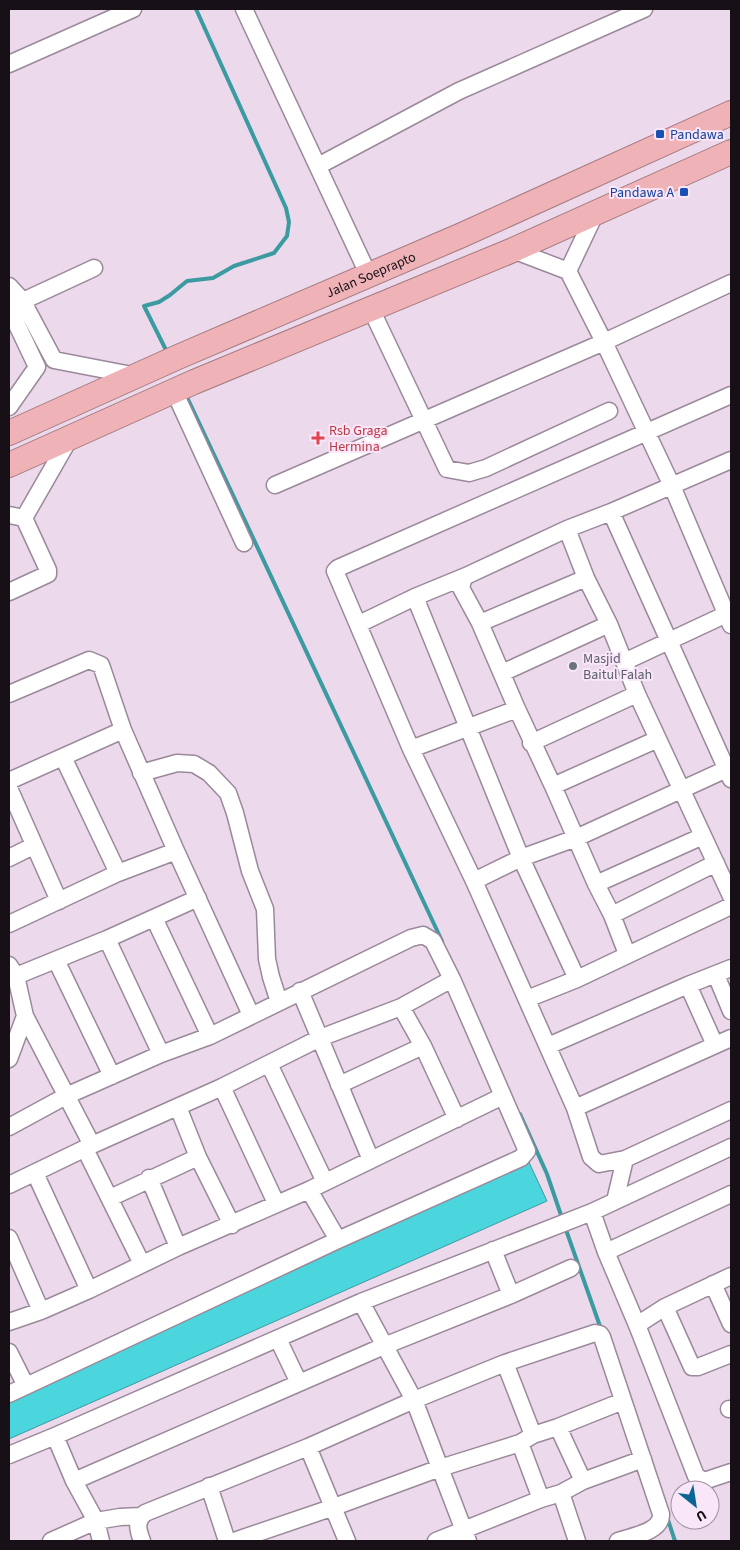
<svg xmlns="http://www.w3.org/2000/svg" width="740" height="1550" font-family="'Source Sans 3',sans-serif">
<style>
.water{fill:#4ad6dc;stroke:#3b9ba1}
.lines{fill:none;stroke-linecap:round;stroke-linejoin:round}
.stream{stroke:#3b9ba1;stroke-width:4}
.minor-casing{stroke:#9a899a;stroke-width:19}
.highway-casing{stroke:#a37a7f;stroke-width:26}
.minor{stroke:#fff;stroke-width:16}
.highway{stroke:#eeb2b7;stroke-width:24}
.transit-dot{fill:#1a4fb4;stroke:#fae6f9;stroke-width:2}
.health-dot{fill:#e0444e;stroke:#fae6f9;stroke-width:2}
.worship-dot{fill:#6b7280;stroke:#fae6f9;stroke-width:2}
.labels{text-anchor:middle;stroke-width:4;stroke-linejoin:round;paint-order:stroke}
.transit-label{font-size:14px;fill:#164399;stroke:#fae6f9;text-anchor:start}
.street-label{font-size:14px;fill:#171117;stroke:#fae6f9}
.health-label{font-size:14px;fill:#be3a42;stroke:#fae6f9;text-anchor:start}
.worship-label{font-size:14px;fill:#5b616d;stroke:#fae6f9;text-anchor:start}
</style>
<rect width="100%" height="100%" fill="#ecd9eb"/>
<path class="water" d="M527,1158L547,1201L9,1439V1398Z"/>
<g class="lines">
<path class="stream" d="M168,354L144,306L159,302L170,295L187,281L213,278L234,266L274,253L287,236L289,222L286,208L196,9
M186,395L442,941
M520,1114L547,1174L562,1218
M565,1227L601,1329
M667,1517L675,1541"/>
<g class="minor-casing">
<path id="minor" d="M244,9L369,276
M9,64L133,9
M318,166L459,91L644,9
M513,250L568,271L604,342L672,486L731,625
M568,271L596,212
M9,286L22,300L54,360L137,376
M12,306L94,268
M9,308L37,367L9,407
M371,309L447,469L469,473L486,468L609,411
M174,391L244,543
M731,395L338,568L335,571L411,749L474,881L575,1108L591,1157L599,1164L625,1159L731,1110
M275,485L604,342L731,283
M611,512L731,779
M9,515L24,518
M24,518L71,436
M567,529L586,578L609,624L637,694L731,896
M9,592L48,574V570L24,518
M415,597L521,858L577,979
M480,623L586,578
M359,624L415,597L466,576
M624,662L731,612
M502,673L609,624
M9,694L89,660L101,665L123,730L176,851L251,1015
M531,743L637,694
M411,749L517,709
M63,757L118,873
M141,773L177,763L194,764L209,773L228,793L235,813L250,871L265,909L267,959L271,977L279,1002
M9,781L123,730
M553,786L658,739
M9,788L59,901
M9,858L33,846
M474,881L521,858L576,838L731,767
M596,884L703,836
M612,915L716,863
M154,918L210,1036
M9,924L118,873L176,851
M107,939L161,1054
M627,954L612,915L596,884L553,786L517,709L480,623L461,588L463,580L466,576L567,529L611,512L731,460
M56,960L112,1076
M9,965L16,976L25,1016L92,1145
M716,975L731,1011
M16,976L107,939L198,898
M688,985L715,1045
M300,991L371,1160
M527,999L577,979L731,906
M401,1007L423,1046L457,1119
M548,1046L688,985L731,968
M9,1059L25,1016
M269,1064L325,1182
M339,1085L423,1046
M222,1087L276,1203
M178,1107L198,1157L232,1225
M575,1108L731,1038
M9,1127L66,1096L161,1054L210,1036L411,938L423,935L433,941L452,979L527,1151L521,1158L338,1240L9,1394
M85,1149L142,1264
M35,1173L89,1290
M149,1178L178,1247
M9,1185L92,1145L222,1087L320,1038L401,1007L452,979
M309,1190L338,1240
M110,1198L198,1157
M615,1201L625,1159
M592,1212L606,1252L637,1325L696,1476L704,1481L731,1472
M9,1238L41,1311
M493,1250L511,1295
M606,1252L731,1194
M713,1284L731,1324
M361,1302L414,1400L468,1541
M665,1307L692,1367H698L731,1354
M9,1322L41,1311L89,1290L178,1247L309,1190L503,1096
M637,1325L665,1307L731,1276
M278,1339L299,1383
M9,1352L26,1386
M505,1363L533,1435
M729,1409H731
M558,1427L583,1481
M55,1436L74,1481L96,1521L101,1541
M520,1443L541,1499
M308,1447L347,1541
M9,1455L55,1436L361,1302L592,1212L731,1147
M74,1481L384,1346L511,1295L571,1268
M209,1486L227,1541
M561,1493L577,1541
M51,1541L96,1521L120,1517L141,1516
M142,1541C138,1530 135,1522 145,1513L308,1447L414,1400L505,1363L595,1333L600,1334L602,1337L661,1514C662,1532 632,1536 618,1541
M234,1541L334,1507L440,1468L520,1443L533,1435L558,1427L623,1401
M436,1541L541,1499L561,1493L583,1481L643,1459"/>
</g>
<g class="highway-casing">
<g id="highway">
<path id="s1" d="M9,433L178,357L462,235L731,113"/>
<path d="M9,465L194,382L513,250L731,152"/>
</g>
</g>
<use href="#minor" class="minor"/>
<use href="#highway" class="highway"/>
</g>
<g class="transit-dot">
<rect x="655" y="129" width="10" height="10" rx="2.5"/>
<rect x="679" y="187" width="10" height="10" rx="2.5"/>
</g>
<path class="health-dot" d="M315.5 430.5h5v5h5v5h-5v5h-5v-5h-5v-5h5z"/>
<circle class="worship-dot" cx="573" cy="666" r="5"/>
<g class="labels">
<g class="transit-label">
<text x="670" y="139">Pandawa</text>
<text x="674" y="197" text-anchor="end">Pandawa A</text>
</g>
<g class="street-label">
<text dy="5" stroke="none"><textPath href="#s1" startOffset="395">Jalan Soeprapto</textPath></text>
</g>
<g class="health-label">
<text x="329" y="435">Rsb Graga<tspan x="329" dy="16">Hermina</tspan></text>
</g>
<g class="worship-label">
<text x="583" y="663">Masjid<tspan x="583" dy="16">Baitul Falah</tspan></text>
</g>
</g>
<rect width="740" height="1550" fill="none" stroke="#171117" stroke-width="20"/>
<g transform="translate(695 1505) rotate(150)"><circle r="24" fill="#fae6f9" stroke="#9f919f"/>
<path d="M0-4L9 19L0 12L-9 19Z" fill="#0a6595"/>
<text y="-8" font-size="14" font-weight="bold" text-anchor="middle" fill="#171117">U</text>
</g>
</svg>
